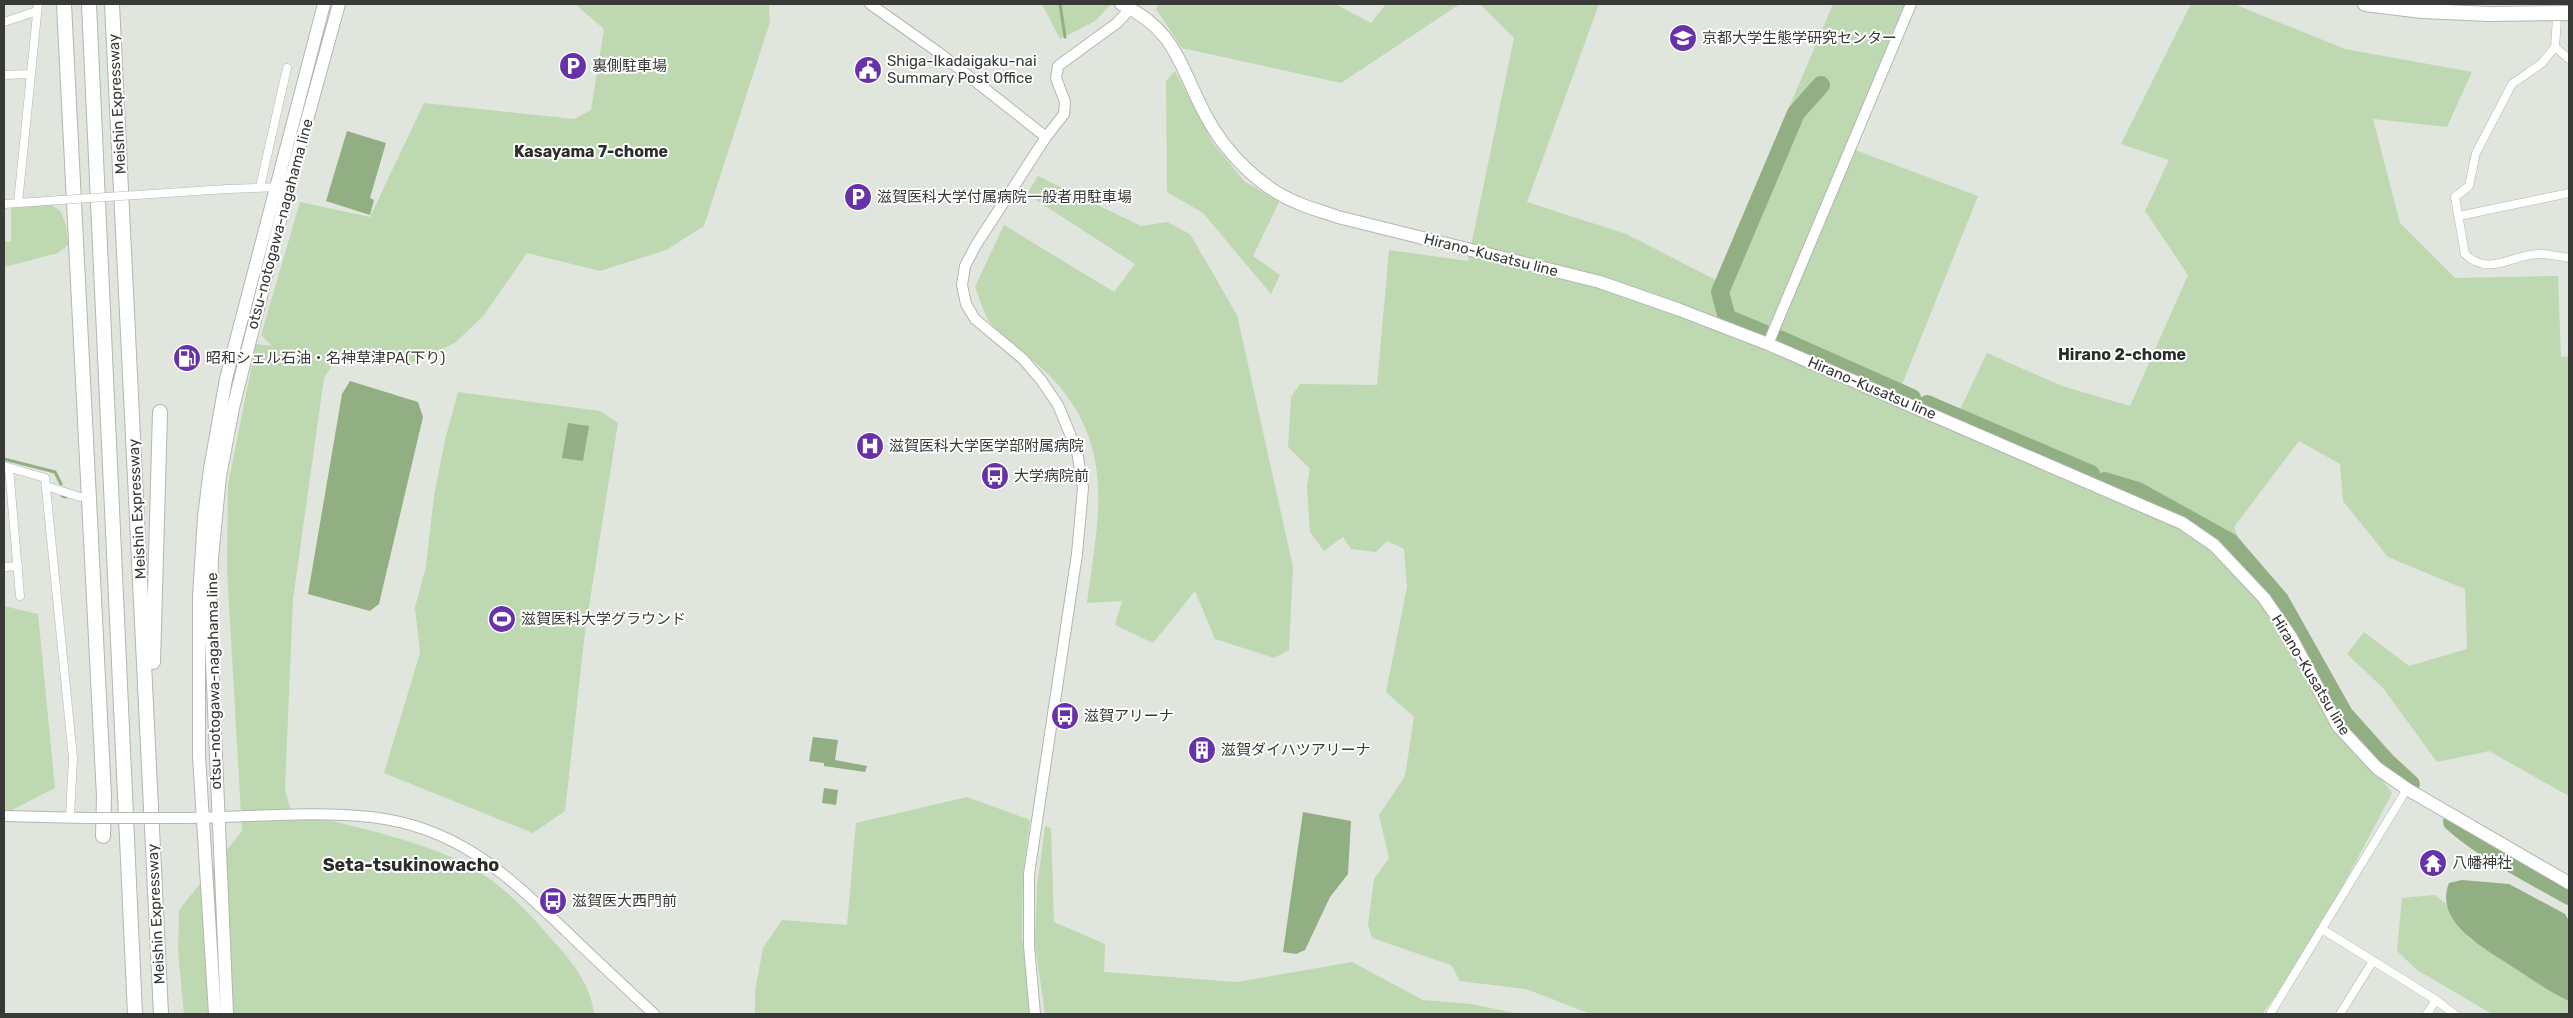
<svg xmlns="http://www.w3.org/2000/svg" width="2573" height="1018" font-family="Rubik,'Noto Sans JP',sans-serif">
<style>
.green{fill:#bed8b1}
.water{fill:#91af82}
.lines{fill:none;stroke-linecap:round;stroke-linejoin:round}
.stream{stroke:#91af82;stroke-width:3}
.river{stroke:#91af82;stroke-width:18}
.minor-casing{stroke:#b2b7af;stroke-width:9}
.tertiary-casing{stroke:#b2b7af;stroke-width:12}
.primary-casing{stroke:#b2b7af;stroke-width:14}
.motorway-casing{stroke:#b2b7af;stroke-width:16}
.minor{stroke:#fff;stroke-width:8}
.tertiary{stroke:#fff;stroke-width:10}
.primary{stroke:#fff;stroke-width:12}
.motorway{stroke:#fff;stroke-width:14}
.minor-bridge-casing{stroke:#b2b7af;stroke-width:9;stroke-linecap:butt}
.tertiary-bridge-casing{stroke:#b2b7af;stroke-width:12;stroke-linecap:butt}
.motorway-bridge-casing{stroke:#b2b7af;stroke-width:16;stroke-linecap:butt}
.minor-bridge{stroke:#fff;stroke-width:8}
.tertiary-bridge{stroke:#fff;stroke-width:10}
.motorway-bridge{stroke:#fff;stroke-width:14}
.labels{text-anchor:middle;stroke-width:4;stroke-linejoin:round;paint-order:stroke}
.poi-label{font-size:15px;fill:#383a37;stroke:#fff;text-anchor:start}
.street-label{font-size:15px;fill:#383a37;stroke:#fff}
.neighbourhood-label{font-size:16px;font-weight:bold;fill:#2a2e28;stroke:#fff}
.quarter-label{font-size:18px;font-weight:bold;fill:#2a2e28;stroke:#fff}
</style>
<rect width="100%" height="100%" fill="#e0e5dd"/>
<path class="green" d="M575,4H769L770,22L704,226L666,250L600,271L527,253L484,315L455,343L414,362L340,353L324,378L293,599L285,790L291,811C348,826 432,841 481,873C510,892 533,917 555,943C574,964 591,986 594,1014H184L178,951L179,910L242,831L227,570L228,485L256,344L272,346L261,335L300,202L370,217L424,103L574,119L591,110L604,29Z
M1042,4H1111L1095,21L1060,39Z
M1159,4H1335L1371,23L1386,4H1460L1341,83L1182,48L1156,9Z
M1480,4H1599L1527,202L1626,234L1716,280L1833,4H1911L1850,148L1978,196L1897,397L1954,422L1987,353L2062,386L2130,406L2188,275L2145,211L2169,160L2121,144L2191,4H2234L2345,49L2472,72L2447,127L2373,119L2400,223L2455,278L2558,276L2561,357L2569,356V796L2489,751L2437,762L2383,688L2347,654L2364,632L2409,666L2467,649L2465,589L2388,557L2343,501L2340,464L2299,441L2234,527L2264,598L2311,680L2392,793L2306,956L2262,1014H1591L1526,989L1460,981L1451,965L1372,938L1368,925L1374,879L1389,858L1379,815L1405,776L1414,717L1386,692L1407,587L1404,549L1387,541L1376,552L1351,549L1343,537L1324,551L1310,532L1307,486L1310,469L1288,447L1291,397L1300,384L1377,385L1389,250L1468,261L1514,38Z
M1175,71L1213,143L1244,181L1279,202L1253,256L1280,275L1271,294L1203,213L1167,192L1166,81Z
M1038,176L1141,226L1167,222L1190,234L1237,315L1293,567L1289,650L1274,658L1215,639L1195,591L1153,643L1115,625L1122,601L1087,603C1098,518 1117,448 1052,378C1034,359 1010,345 992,325C984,316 980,299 975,287L1004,225L1114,292L1135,264L1027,194Z
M52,205L61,212L66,225L68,245L58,253L4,267V242H11V207Z
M458,392L600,411L618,423L585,632L565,811L533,833L384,773L420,653L415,607L426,567L434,496L445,440Z
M4,606L38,614L55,788L4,814Z
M967,797L1030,820L1023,874L1022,937L1031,1014H755V991L763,948L782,920L847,925L856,823Z
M1045,826L1051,828L1054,922L1105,944L1104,972L1237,982L1352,962L1423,1000L1471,1004L1520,1014H1045L1035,944L1037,887Z
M2435,895L2446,904L2454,920L2470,939L2569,1001V1014H2492L2417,970L2397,951L2402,898Z"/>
<path class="water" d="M347,131L386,143L370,198L374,200L370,215L326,201Z
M350,381L418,402L423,417L379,604L370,611L308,594L342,394Z
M568,423L589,426L583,461L562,458Z
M813,737L838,740L835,760L867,766L865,772L824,766V763L809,761Z
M824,788L838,790L836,805L822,803Z
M1303,812L1351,821L1348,874L1330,897L1305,950L1296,954L1283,952Z
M2462,880L2509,884L2565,914L2569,921V1001C2550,992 2531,979 2513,967C2486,949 2433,923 2449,883Z"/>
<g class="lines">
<path class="stream" d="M1060,4L1065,37
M4,459L55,472L61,484
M62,496L66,497"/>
<path class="river" d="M1763,333L1727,318L1720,292L1796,113L1821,85
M1779,339L1912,398
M1927,404L2091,474
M2105,481L2138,491L2230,542L2280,600L2344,714L2386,761L2411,784
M2452,822C2487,853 2529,873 2569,896"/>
<g class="minor-casing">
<path id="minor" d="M2558,4L2555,47L2542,63L2512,84L2476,153L2469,186L2455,197L2465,254C2488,277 2512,255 2538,254C2548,254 2559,256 2569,258
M4,22L37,11
M2555,47L2569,59
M4,75L30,74
M260,187L287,68
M227,189L279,187
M18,203L38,4
M4,204L61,200
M2459,216L2569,193
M4,466L45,478L73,758L70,816
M9,468L20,596
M46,486L80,497
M4,567L18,566
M2322,929L2436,1000L2454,1014
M2270,1014L2407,789
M2340,1014L2373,961
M2427,1014L2436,1000"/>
</g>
<g class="tertiary-casing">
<path id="tertiary" d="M870,4L938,52L1046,137
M1768,344L1911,4
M4,816L86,818
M182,818C245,818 308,810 371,817C458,827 506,874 566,931C595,959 624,986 654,1014
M1035,1014L1029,946V874L1077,554L1083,488L1077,451L1058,405L1041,380L1023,359L975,319L966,304L962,285L965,266L976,245L1046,137L1064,114L1065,102L1056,78L1058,66L1117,23L1131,8"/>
</g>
<g class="primary-casing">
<path id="primary" d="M1121,4C1177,30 1179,66 1206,116C1225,152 1260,188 1298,203C1311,209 1325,212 1338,217L1600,282L1680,310L1768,344L2182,523L2214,545L2264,598L2291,637L2338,726L2377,768L2407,789L2569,883
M215,1014L199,756V597L204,517L210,469L226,379L324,4
M227,1014L210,615L212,558L220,476L233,408L288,189L339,4"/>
</g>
<g class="motorway-casing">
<path id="motorway" d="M64,4L104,797L103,836
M89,4L135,1014
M112,4L161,1014
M2365,4L2422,11L2490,14
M153,662L160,412"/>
</g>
<use href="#minor" class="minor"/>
<use href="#tertiary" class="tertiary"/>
<use href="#primary" class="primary"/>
<use href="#motorway" class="motorway"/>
<g class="minor-bridge-casing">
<path id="minor-bridge" d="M61,200L227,189"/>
</g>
<g class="tertiary-bridge-casing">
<path id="tertiary-bridge" d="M86,818H182"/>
</g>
<g class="motorway-bridge-casing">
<path id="motorway-bridge" d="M2490,14L2569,13"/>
</g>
<use href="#minor-bridge" class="minor-bridge"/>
<use href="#tertiary-bridge" class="tertiary-bridge"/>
<use href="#motorway-bridge" class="motorway-bridge"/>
</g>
<defs>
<g id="university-disc" transform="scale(1.4375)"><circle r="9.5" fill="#6631a9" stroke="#fff"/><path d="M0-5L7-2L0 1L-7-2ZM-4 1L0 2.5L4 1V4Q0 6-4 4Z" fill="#fff"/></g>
<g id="parking-disc" transform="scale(1.4375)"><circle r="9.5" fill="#6631a9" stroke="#fff"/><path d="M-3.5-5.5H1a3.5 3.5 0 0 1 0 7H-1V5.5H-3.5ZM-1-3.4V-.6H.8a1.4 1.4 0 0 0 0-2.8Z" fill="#fff"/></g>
<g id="civic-disc" transform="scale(1.4375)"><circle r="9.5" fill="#6631a9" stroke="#fff"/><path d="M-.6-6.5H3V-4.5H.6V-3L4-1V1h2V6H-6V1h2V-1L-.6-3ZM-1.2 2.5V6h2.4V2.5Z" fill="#fff"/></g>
<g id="fuel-disc" transform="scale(1.4375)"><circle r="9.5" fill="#6631a9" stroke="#fff"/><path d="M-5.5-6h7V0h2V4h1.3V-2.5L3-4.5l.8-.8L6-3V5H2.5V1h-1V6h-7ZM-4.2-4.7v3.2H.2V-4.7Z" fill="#fff"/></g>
<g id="hospital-disc" transform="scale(1.4375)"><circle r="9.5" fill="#6631a9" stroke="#fff"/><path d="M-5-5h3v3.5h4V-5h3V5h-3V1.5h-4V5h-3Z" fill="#fff"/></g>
<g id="bus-disc" transform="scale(1.4375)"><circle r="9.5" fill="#6631a9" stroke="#fff"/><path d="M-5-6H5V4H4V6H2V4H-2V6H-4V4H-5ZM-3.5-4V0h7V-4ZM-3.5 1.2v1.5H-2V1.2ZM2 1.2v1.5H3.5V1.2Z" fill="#fff"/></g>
<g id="stadium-disc" transform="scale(1.4375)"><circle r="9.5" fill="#6631a9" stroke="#fff"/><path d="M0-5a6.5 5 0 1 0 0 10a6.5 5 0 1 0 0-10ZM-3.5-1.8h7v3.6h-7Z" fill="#fff"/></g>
<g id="building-disc" transform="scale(1.4375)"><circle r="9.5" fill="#6631a9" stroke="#fff"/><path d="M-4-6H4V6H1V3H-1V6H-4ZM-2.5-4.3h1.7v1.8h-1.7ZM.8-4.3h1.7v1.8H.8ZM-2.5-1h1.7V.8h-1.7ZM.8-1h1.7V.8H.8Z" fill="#fff"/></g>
<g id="temple-disc" transform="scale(1.4375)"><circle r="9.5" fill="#6631a9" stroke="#fff"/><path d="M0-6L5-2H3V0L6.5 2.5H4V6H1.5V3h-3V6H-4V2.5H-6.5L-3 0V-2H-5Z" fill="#fff"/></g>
</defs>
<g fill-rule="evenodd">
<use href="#university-disc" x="1683" y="38"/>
<use href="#parking-disc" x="573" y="66"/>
<use href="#civic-disc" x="868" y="70"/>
<use href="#parking-disc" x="858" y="197"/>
<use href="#fuel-disc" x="187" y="358"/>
<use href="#hospital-disc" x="870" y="446"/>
<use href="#bus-disc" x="995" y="476"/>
<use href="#stadium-disc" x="502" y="619"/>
<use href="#bus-disc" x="1065" y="716"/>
<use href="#building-disc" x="1202" y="750"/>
<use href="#temple-disc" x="2433" y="863"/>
<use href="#bus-disc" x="553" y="901"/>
</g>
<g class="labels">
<g class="poi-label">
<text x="1702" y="43">京都大学生態学研究センター</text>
<text x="887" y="66">Shiga-Ikadaigaku-nai<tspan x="887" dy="17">Summary Post Office</tspan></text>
<text x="592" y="71">裏側駐車場</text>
<text x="877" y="202">滋賀医科大学付属病院一般者用駐車場</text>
<text x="206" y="363">昭和シェル石油・名神草津PA(下り)</text>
<text x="889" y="451">滋賀医科大学医学部附属病院</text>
<text x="1014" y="481">大学病院前</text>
<text x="521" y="624">滋賀医科大学グラウンド</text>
<text x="1084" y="721">滋賀アリーナ</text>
<text x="1221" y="755">滋賀ダイハツアリーナ</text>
<text x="2452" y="868">八幡神社</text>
<text x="572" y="906">滋賀医大西門前</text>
</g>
<g class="street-label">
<text transform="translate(117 104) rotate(-93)" y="5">Meishin Expressway</text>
<text transform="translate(280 224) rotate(-75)" y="5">otsu-notogawa-nagahama line</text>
<text transform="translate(1491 255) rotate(14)" y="5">Hirano-Kusatsu line</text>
<text transform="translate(1872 388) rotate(23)" y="5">Hirano-Kusatsu line</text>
<text transform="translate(137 509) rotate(-93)" y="5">Meishin Expressway</text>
<text transform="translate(2311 675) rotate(59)" y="5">Hirano-Kusatsu line</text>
<text transform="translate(214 681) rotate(-91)" y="5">otsu-notogawa-nagahama line</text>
<text transform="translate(156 914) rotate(-93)" y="5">Meishin Expressway</text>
</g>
<g class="neighbourhood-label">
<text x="591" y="157">Kasayama 7-chome</text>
<text x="2122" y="360">Hirano 2-chome</text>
</g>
<g class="quarter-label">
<text x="411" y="871">Seta-tsukinowacho</text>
</g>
</g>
<rect width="2573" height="1018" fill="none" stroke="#383a37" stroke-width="10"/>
</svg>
